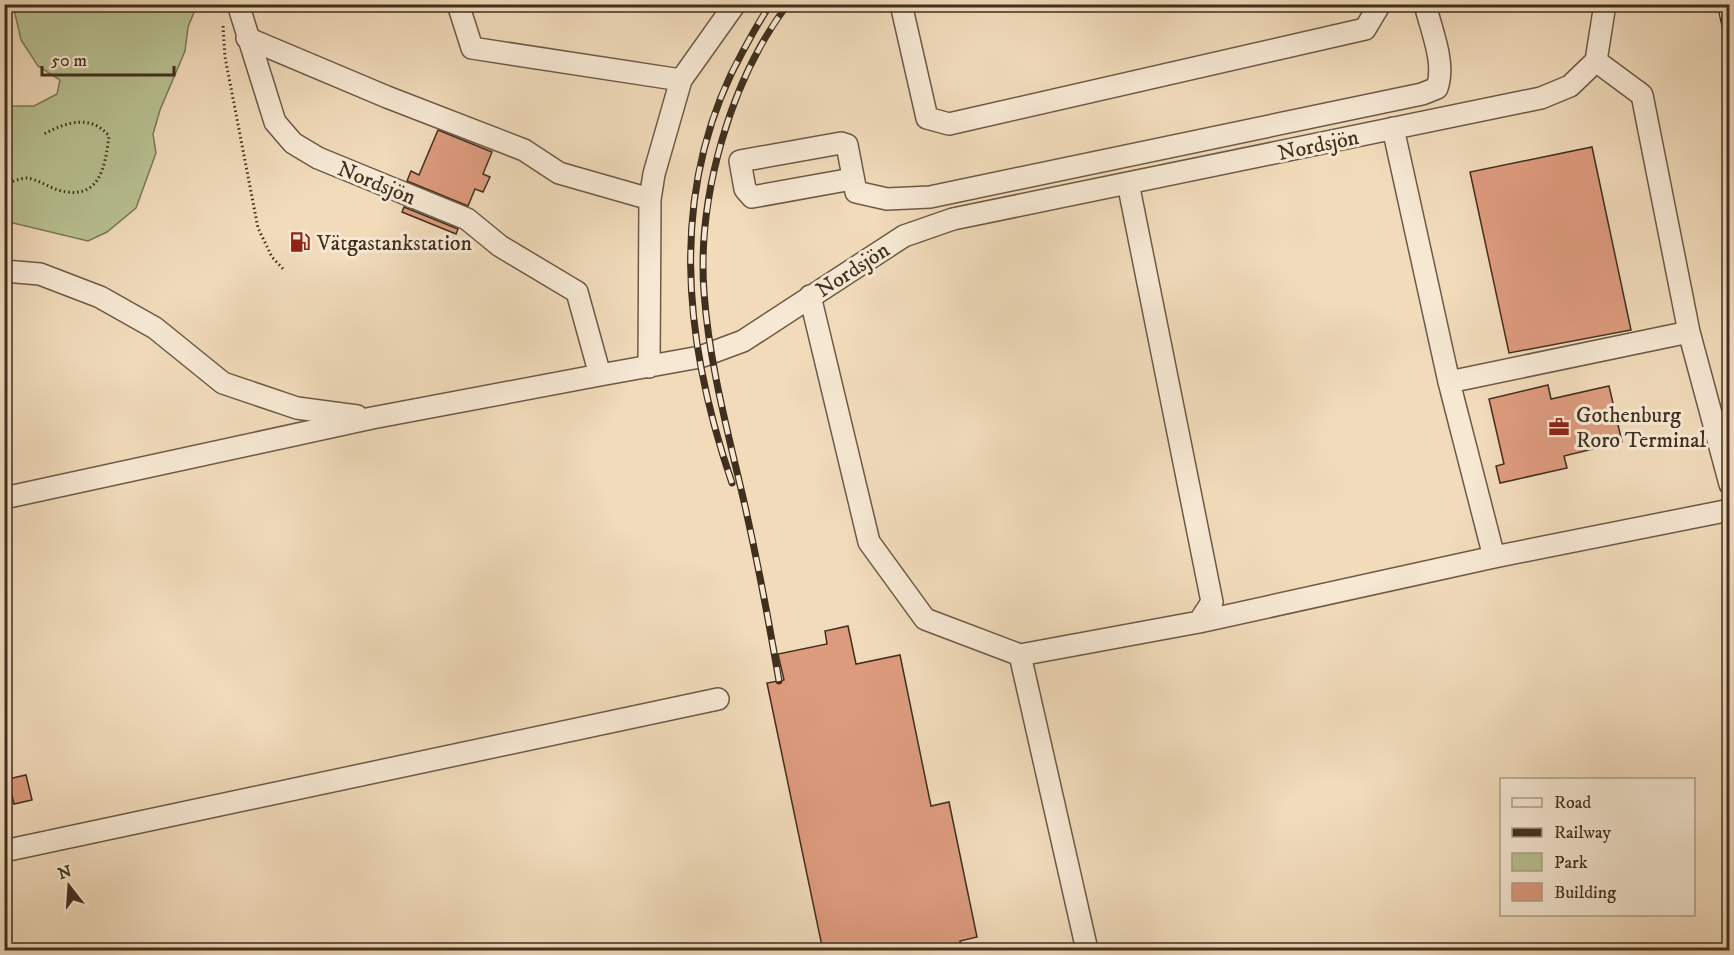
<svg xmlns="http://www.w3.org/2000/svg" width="1734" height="955" font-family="'IM FELL DW Pica',serif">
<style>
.green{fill:#b8c192;stroke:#7c7858;stroke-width:1.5}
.building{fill:#dd9b7e;stroke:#402f1e;stroke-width:1.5}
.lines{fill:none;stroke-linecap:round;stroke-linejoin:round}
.minor-casing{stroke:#6c5a45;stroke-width:24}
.path{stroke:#402f1e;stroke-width:3;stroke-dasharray:1.5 3;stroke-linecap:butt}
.minor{stroke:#f6e8d3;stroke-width:21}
.rail-casing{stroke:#402f1e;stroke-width:7}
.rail{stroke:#f6e8d3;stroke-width:4.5;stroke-dasharray:14;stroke-linecap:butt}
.labels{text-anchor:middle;stroke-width:6;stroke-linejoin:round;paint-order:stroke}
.street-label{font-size:22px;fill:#402f1e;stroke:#f6e8d3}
.poi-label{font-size:22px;fill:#402f1e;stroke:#f6e8d3;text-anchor:start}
</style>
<rect width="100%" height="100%" fill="#f1dbbb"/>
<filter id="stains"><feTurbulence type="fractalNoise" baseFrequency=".00333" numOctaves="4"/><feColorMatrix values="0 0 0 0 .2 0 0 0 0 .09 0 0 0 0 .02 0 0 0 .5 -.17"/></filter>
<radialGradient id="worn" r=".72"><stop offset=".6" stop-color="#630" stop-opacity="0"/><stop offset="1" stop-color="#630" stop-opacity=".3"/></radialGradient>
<path class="green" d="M197,5L188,27L185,51L160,110L153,134L156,153L136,208L107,232L88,241L9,222L5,224V106H34L57,94L60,80L38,66L21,40L13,5Z"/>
<path class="building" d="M438,130L492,152L483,174L490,177L483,192L475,189L468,206L407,181L411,171L419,175Z
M1592,147L1631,330L1509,353L1470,172Z
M404,207L458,229L456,234L402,212Z
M1548,385L1551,399L1609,386L1622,442L1564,456L1567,468L1500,483L1496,466L1504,464L1489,399Z
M848,626L856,664L900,655L931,806L949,802L977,937L960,941L962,951H823L767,683L784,680L778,654L827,644L825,631Z
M26,775L32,800L14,804L8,779Z"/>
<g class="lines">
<g class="minor-casing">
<path id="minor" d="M238,4L275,122L293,143L318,158L467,219L500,246L577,292L600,375L700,357L743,341L904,236L953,219L1541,98L1570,86L1596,61L1605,4
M901,4L927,118L949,124L1365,29L1380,4
M247,38L387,97L524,150L559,173L650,199L654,174L681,80L472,48L458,4
M1596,61L1642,95L1689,332L1730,484
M681,80L735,4
M1393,128L1449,382
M852,179L752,197L745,189L740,161L841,143L847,145L856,192L887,199L930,197L1422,94L1437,88C1446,63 1431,30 1425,4
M4,271L40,274L100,297L155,328L223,383L297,408L357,416
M810,296L869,542L925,619L1020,655
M649,367L650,199
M4,498L372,418L600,375
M1494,557L1449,382L1689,332
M1199,622L1494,557L1730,510
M4,851L718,699
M1087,950L1020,655L1199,622L1212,602L1128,183"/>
</g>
<path class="path" d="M223,26L225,57L258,228L272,257L285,271
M4,184C11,182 21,178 27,178C37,179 48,187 58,190C100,202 105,167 109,136C91,114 66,122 44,134"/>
<use href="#minor" class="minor"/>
<g class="rail-casing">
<path id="rail" d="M1720,4L1730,49
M732,483C683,340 667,188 743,51C752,35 760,19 771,4
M779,681C769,622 758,564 745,506C729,436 709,364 704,292C697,198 730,80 788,4"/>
</g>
<use href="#rail" class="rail"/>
</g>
<defs>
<g id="fuel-bare" transform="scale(1.62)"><path d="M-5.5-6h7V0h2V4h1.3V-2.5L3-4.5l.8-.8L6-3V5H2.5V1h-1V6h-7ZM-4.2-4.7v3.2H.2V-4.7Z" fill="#8f2418" stroke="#f6e8d3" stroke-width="2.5" paint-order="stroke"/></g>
<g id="office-bare" transform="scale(1.62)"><path d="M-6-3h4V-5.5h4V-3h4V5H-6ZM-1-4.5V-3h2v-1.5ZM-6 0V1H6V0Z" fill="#8f2418" stroke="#f6e8d3" stroke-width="2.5" paint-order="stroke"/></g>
</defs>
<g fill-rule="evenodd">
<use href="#fuel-bare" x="300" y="242"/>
<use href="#office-bare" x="1559" y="427"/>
</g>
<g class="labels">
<g class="street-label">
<text transform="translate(1318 144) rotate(-12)" y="8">Nordsjön</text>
<text transform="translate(377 182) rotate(22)" y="8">Nordsjön</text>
<text transform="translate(852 269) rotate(-33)" y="8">Nordsjön</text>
</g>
<g class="poi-label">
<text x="317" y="250">Vätgastankstation</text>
<text x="1576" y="422">Gothenburg<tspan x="1576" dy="25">Roro Terminal</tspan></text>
</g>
</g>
<rect width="1734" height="955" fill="none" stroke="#f1dbbb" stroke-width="24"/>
<rect x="6" y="6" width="1722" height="943" fill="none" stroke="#402f1e" stroke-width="3"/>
<rect x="12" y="12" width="1710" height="931" fill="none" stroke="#402f1e" stroke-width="1.5"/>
<rect x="1500" y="778" width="195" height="138" fill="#f6e8d3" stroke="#ad9e8b" stroke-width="1.5"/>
<rect x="1512" y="798" width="30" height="9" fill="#f6e8d3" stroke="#ad9e8b" stroke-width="1.5"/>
<text x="1554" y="808" font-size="18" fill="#402f1e">Road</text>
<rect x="1512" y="828" width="30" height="9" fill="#402f1e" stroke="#ad9e8b" stroke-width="1.5"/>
<text x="1554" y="838" font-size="18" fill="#402f1e">Railway</text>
<rect x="1512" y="853" width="30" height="18" fill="#b8c192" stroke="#ad9e8b" stroke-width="1.5"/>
<text x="1554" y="868" font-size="18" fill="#402f1e">Park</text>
<rect x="1512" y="883" width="30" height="18" fill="#dd9b7e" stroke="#ad9e8b" stroke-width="1.5"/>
<text x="1554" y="898" font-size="18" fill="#402f1e">Building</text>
<g transform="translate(69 886) rotate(343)" stroke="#f6e8d3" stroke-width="4.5" paint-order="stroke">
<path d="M0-4.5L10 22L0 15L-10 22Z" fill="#402f1e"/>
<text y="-9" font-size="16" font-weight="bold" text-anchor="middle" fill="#402f1e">N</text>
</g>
<path d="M42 66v9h132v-9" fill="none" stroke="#402f1e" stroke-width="3"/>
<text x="51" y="66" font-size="18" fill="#402f1e" stroke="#f6e8d3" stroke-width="4.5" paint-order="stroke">50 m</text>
<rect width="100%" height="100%" filter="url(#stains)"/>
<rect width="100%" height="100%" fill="url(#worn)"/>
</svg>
